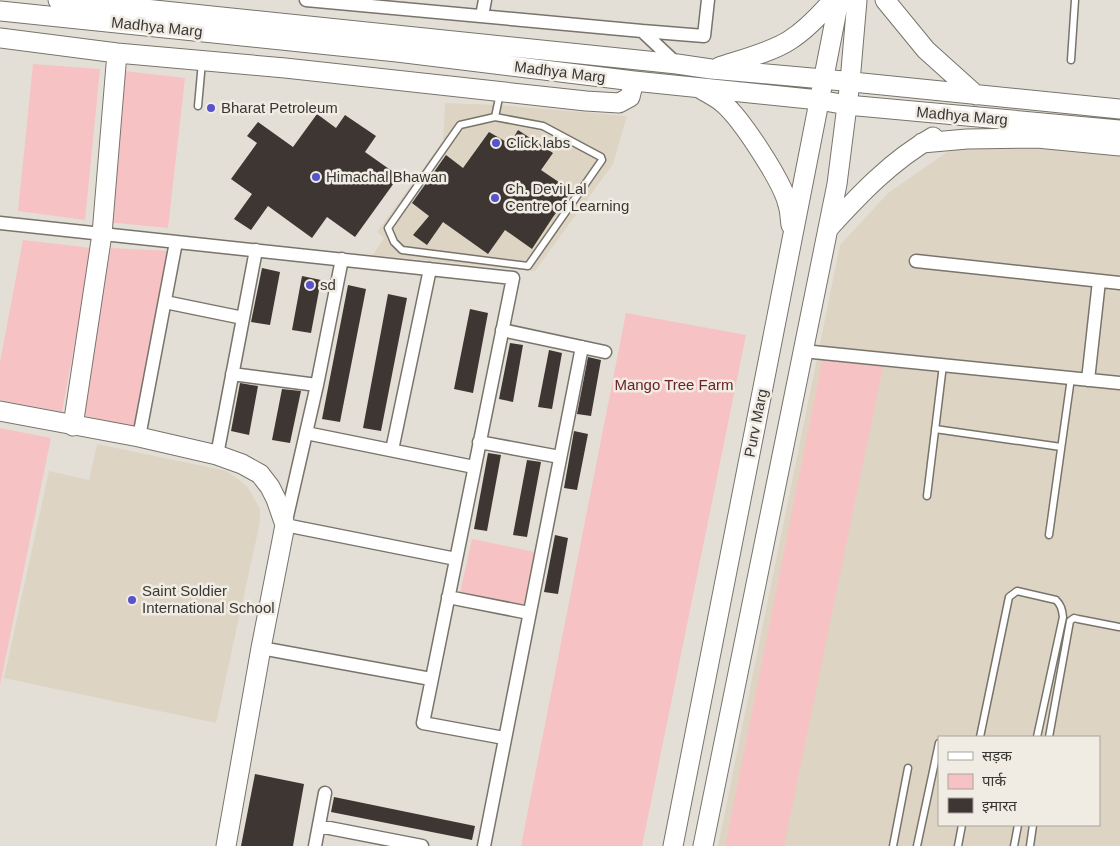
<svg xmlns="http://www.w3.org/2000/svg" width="1120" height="846" font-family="Helvetica,'Noto Sans Devanagari',sans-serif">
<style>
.built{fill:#ddd4c4;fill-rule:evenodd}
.green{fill:#f7c2c3}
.building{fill:#3e3632}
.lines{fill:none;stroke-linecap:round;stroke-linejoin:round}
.lane-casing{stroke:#78746b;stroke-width:9}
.street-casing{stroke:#78746b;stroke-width:15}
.secondary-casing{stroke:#78746b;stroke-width:21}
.lane{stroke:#fff;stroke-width:6}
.street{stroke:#fff;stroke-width:12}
.secondary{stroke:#fff;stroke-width:19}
.poi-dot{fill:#5653cb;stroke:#f1ece3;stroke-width:2}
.labels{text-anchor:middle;stroke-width:5;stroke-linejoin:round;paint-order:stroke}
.street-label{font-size:15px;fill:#393733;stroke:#f1ece3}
.poi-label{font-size:15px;fill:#393733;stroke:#f1ece3;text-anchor:start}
.park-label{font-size:15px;fill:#6c2129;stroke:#f1ece3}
</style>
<rect width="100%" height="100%" fill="#e4dfd6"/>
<path class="built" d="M445,103L498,105L627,116L613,164L535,271L373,255L384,238L377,232L443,141Z
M1005,139L1120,150V846H718L840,245L888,193L947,152ZM939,737H1099V825H939Z
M97,444L227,471L247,486L260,509V522L216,723L4,678L49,471L89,480Z"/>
<path class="green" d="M33,64L100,69L85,220L18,211Z
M124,71L185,78L168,228L107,222Z
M23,240L92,248L62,412L0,400V362Z
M111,248L170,251L135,427L82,415Z
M626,313L746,335L642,846H521Z
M823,356L883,366L784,846H725Z
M0,428L51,438L0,685Z
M472,539L535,552L523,607L460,593Z"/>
<path class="building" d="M317,114L336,128L345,115L376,136L365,152L399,176L355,237L327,217L312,238L268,206L251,230L234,219L252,194L231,179L257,143L247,136L258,122L293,147Z
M518,130L553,153L541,170L572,191L553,217L532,249L505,230L488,254L443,222L427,245L413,235L429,216L412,203L446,155L463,168L489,132L510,144Z
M262,268L280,272L270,325L251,322Z
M302,276L321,280L311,333L292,330Z
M348,285L366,289L340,422L322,419Z
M388,294L407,298L381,431L363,428Z
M470,309L488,313L473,393L454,389Z
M510,343L523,345L513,402L499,399Z
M549,350L562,353L552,409L538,407Z
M588,357L601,360L591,416L577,414Z
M240,383L258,386L249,435L231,431Z
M282,389L301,391L290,443L272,440Z
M574,431L588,434L577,490L564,488Z
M488,453L501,455L487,531L474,529Z
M527,460L541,462L527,537L513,535Z
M555,535L568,538L558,594L544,592Z
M255,774L304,784L293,846H241Z
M334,797L475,826L472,840L331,812Z"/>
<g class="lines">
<g class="lane-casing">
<path id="lane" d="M1071,60L1075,0
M198,106L202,62
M495,117L460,125L388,228L394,242L402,250L528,266L602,160L601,157L543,126L495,117L500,93
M935,429L1061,447
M927,496L943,365
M1049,535L1071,378
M980,737L1009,597L1017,591L1056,600C1061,605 1062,609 1063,617L1037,737
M1049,737L1070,621L1074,618L1078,619L1119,627
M893,846L908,768
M917,846L939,743
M958,846L962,825
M1014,846L1018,825
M1030,846L1033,825"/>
</g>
<g class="street-casing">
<path id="street" d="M306,0L642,31L677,64
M482,16L485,0
M642,31L704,36L708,0
M0,223L513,278L423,723L504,738
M342,259L317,385L285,525L456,559
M916,261L1120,283
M165,302L243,318
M502,330L605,352
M803,351L1120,383
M232,374L317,385
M1088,380L1099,281
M306,433L474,467
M139,437L176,242
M479,442L560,457
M392,450L430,269
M217,455L256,250
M448,597L529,613
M261,648L431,679
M319,826L422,846
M315,846L325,793
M484,846L582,347"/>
</g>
<g class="secondary-casing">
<path id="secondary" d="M58,0L677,64L711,69L823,79L1120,109
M885,0L926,50L976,95
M0,11L397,52L634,81L819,100L847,105L1120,130
M0,38L117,53L285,68L586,101L619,103L630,97L634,81
M719,67C740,60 772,52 790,40C807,29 820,15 833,0
M701,89C709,94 718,98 724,104C742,120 783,182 788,205C790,211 790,218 791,225
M922,143L967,139L1037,138L1120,146
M828,229C859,195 892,160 933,137
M0,411L139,437L217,455L242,464L260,474L270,487L276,499L285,525L261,648L226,846
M73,426L102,234L117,53
M673,846L839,0
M703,846L837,184L850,82L857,0"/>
</g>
<use href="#lane" class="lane"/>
<use href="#street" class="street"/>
<use href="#secondary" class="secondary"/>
</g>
<g class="poi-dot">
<circle cx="211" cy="108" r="5"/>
<circle cx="496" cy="143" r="5"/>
<circle cx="316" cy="177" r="5"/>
<circle cx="495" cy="198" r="5"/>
<circle cx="310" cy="285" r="5"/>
<circle cx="132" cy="600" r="5"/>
</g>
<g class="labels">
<g class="street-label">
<text transform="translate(157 27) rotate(6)" y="5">Madhya Marg</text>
<text transform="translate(560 72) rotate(7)" y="5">Madhya Marg</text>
<text transform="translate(962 116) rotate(5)" y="5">Madhya Marg</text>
<text transform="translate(756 423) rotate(-79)" y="5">Purv Marg</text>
</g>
<g class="poi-label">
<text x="221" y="113">Bharat Petroleum</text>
<text x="506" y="148">Click labs</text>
<text x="326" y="182">Himachal Bhawan</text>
<text x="505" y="194">Ch. Devi Lal<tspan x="505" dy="17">Centre of Learning</tspan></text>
<text x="320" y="290">sd</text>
<text x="142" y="596">Saint Soldier<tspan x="142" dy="17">International School</tspan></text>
</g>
<g class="park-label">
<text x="674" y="390">Mango Tree Farm</text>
</g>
</g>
<rect x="938" y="736" width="162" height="90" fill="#f1ece3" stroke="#a7a49d"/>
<rect x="948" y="752" width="25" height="8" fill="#ffffff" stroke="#a7a49d"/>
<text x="982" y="761" font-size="15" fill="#393733">सड़क</text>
<rect x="948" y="774" width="25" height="15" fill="#f7c2c3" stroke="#a7a49d"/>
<text x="982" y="786" font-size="15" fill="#393733">पार्क</text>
<rect x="948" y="798" width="25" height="15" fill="#3e3632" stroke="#a7a49d"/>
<text x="982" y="811" font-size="15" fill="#393733">इमारत</text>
</svg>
